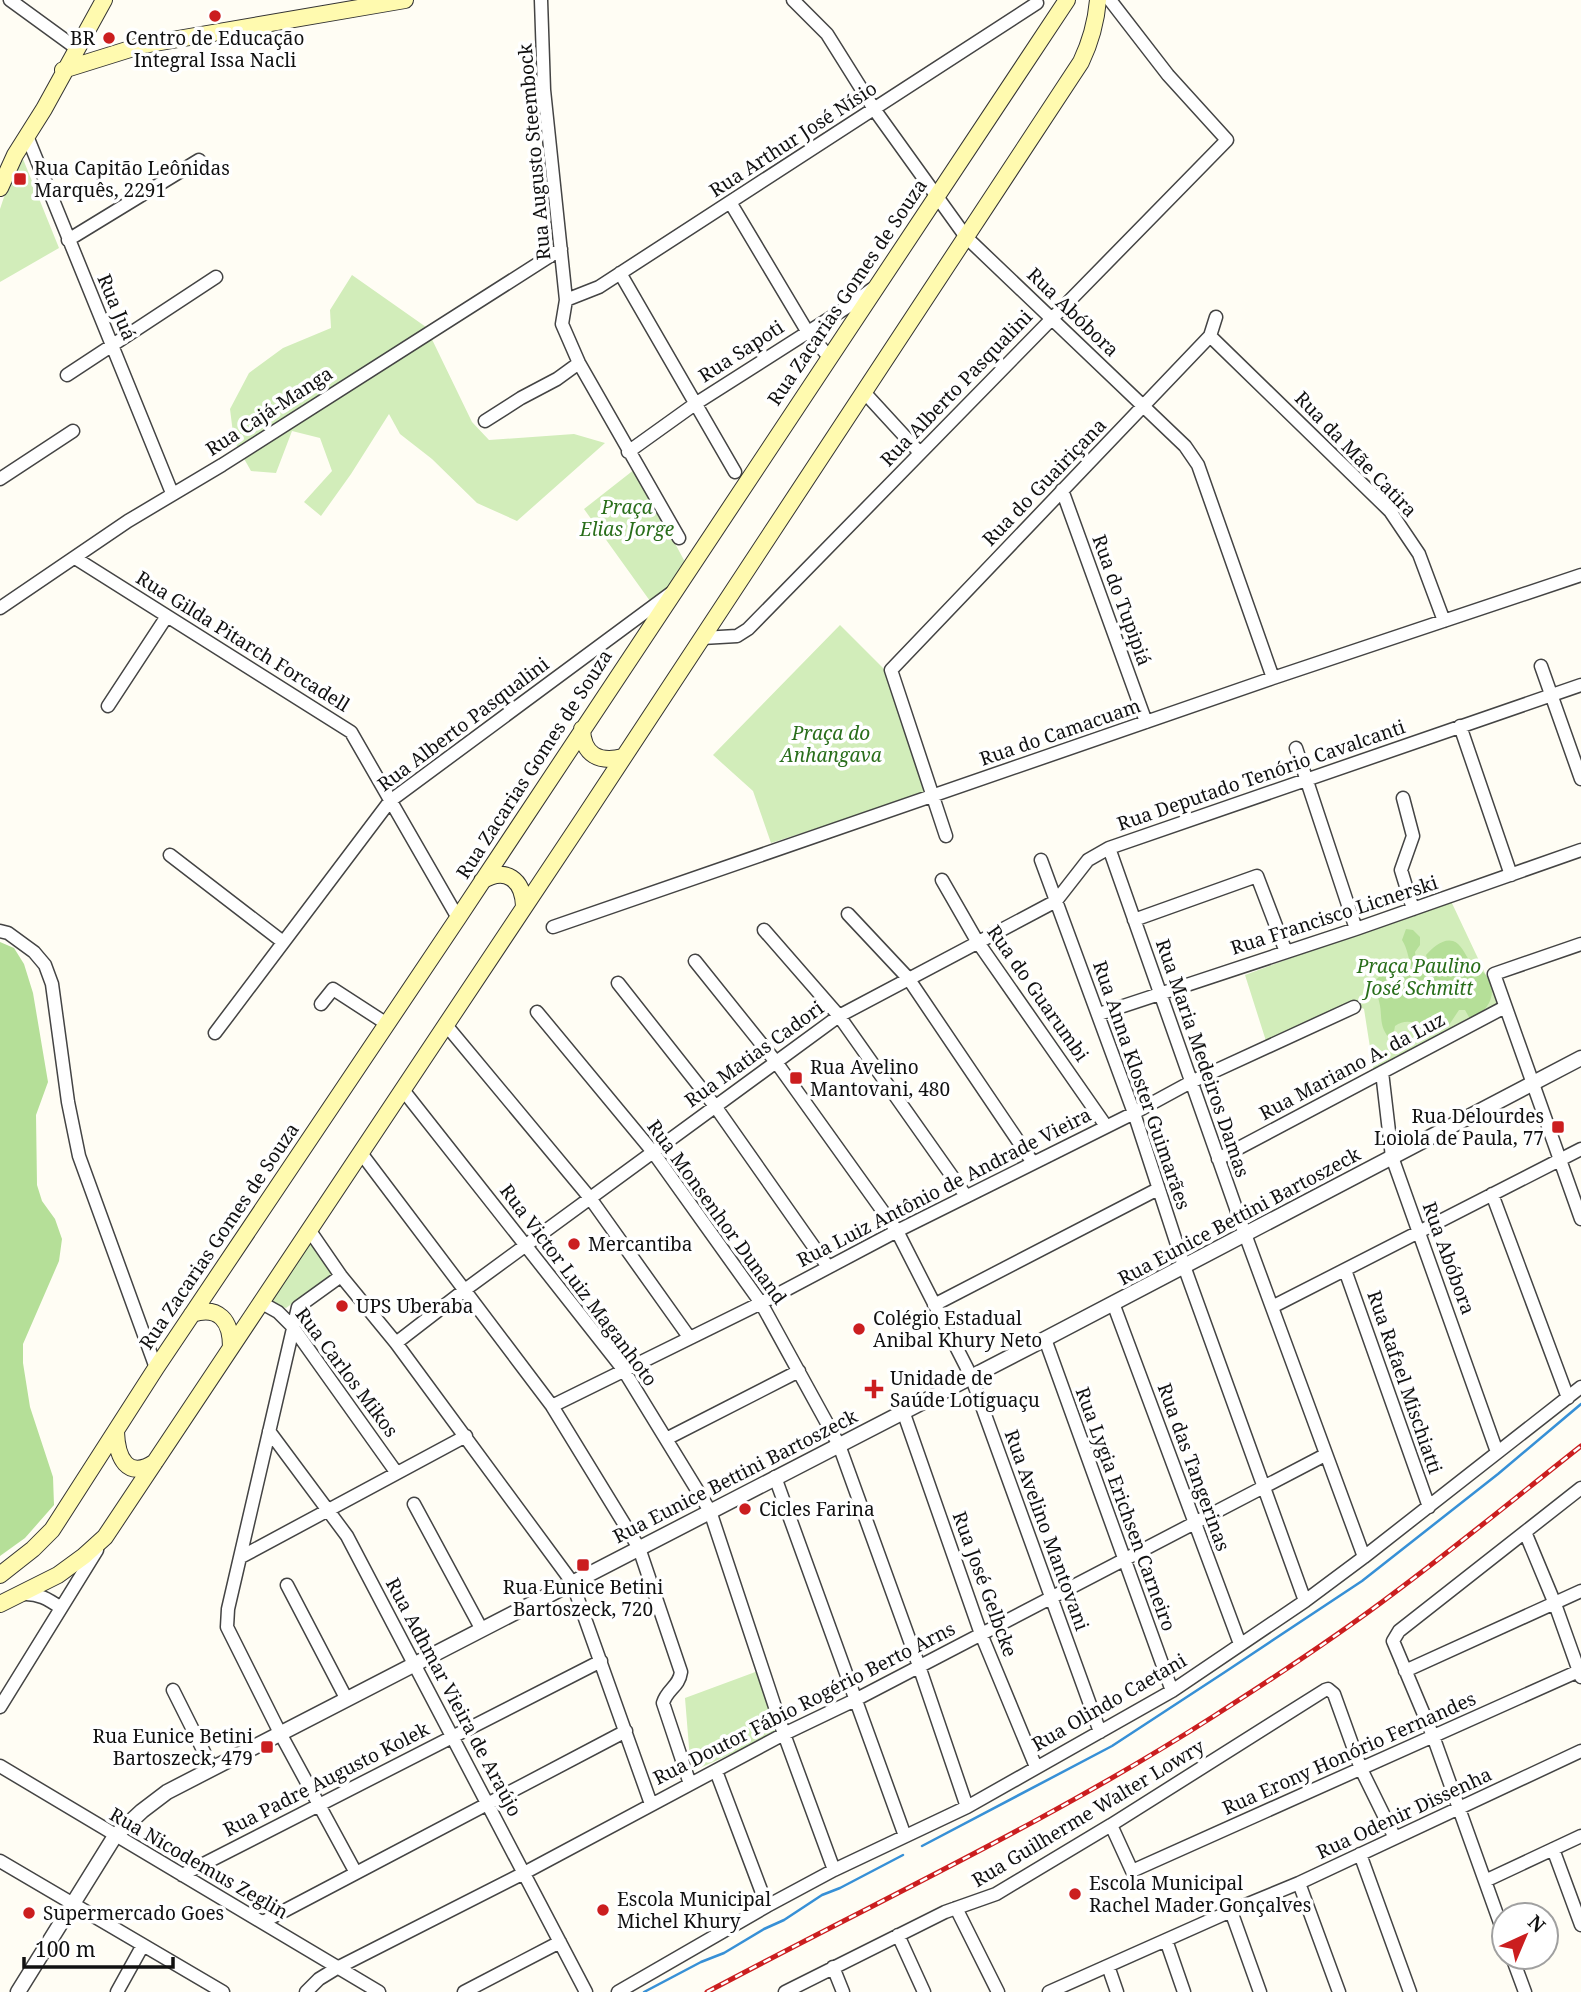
<svg xmlns="http://www.w3.org/2000/svg" width="1581" height="1992" font-family="'Noto Serif',serif">
<style>
.green{fill:#d2edba}
.forest{fill:#b5df98}
.lines{fill:none;stroke-linecap:round;stroke-linejoin:round}
.stream{stroke:#3790d6;stroke-width:2.5}
.minor-casing{stroke:#444;stroke-width:15}
.tertiary-casing{stroke:#444;stroke-width:17}
.secondary-casing{stroke:#333;stroke-width:18}
.minor{stroke:#fff;stroke-width:12}
.tertiary{stroke:#fff;stroke-width:14}
.secondary{stroke:#fffaaf;stroke-width:16}
.rail-casing{stroke:#cb1e1f;stroke-width:5}
.rail{stroke:#fff;stroke-width:2.5;stroke-dasharray:8;stroke-linecap:butt}
.poi-dot{fill:#cb1e1f;stroke:#fff;stroke-width:2.5}
.labels{text-anchor:middle;stroke-width:7;stroke-linejoin:round;paint-order:stroke}
.poi-label{font-size:19px;fill:#111;stroke:#fff;text-anchor:start}
.street-label{font-size:19px;fill:#111;stroke:#fff}
.park-label{font-size:19px;font-style:italic;fill:#296e1b;stroke:#fff}
</style>
<rect width="100%" height="100%" fill="#fffdf4"/>
<path class="green" d="M23,159L59,248L0,282V209L7,188Z
M352,275L426,327L472,422L489,440L574,434L605,443L517,521L477,503L432,459L400,434L389,414L351,474L321,516L304,502L332,471L320,438L292,431L276,473L251,471L234,441L230,409L249,373L283,348L331,328L330,310Z
M635,469L685,562L671,588L650,601L584,509Z
M840,625L888,673L928,793L771,843L753,791L713,755Z
M1450,899L1500,1005L1374,1073L1364,1009L1352,1003L1266,1041L1245,975Z
M311,1241L334,1273L286,1308L276,1305L271,1297Z
M758,1671L776,1734L691,1772L685,1698Z"/>
<path class="forest" d="M1406,929L1413,930L1420,937V945L1415,952L1418,973L1421,975L1427,972L1429,965L1426,955C1432,948 1443,938 1453,941C1461,943 1465,955 1470,961C1474,966 1479,968 1483,972C1500,989 1491,1011 1470,1019L1465,1010H1459L1447,1028L1438,1032C1423,1028 1410,1015 1395,1026L1393,1037L1389,1038C1378,1024 1383,1016 1379,1001C1375,984 1370,979 1390,971L1404,976L1412,968C1408,959 1408,949 1402,940Z
M0,942L14,948L24,964L33,993L48,1082L36,1115L37,1185L42,1201L55,1219L62,1239L59,1261L23,1344V1363L30,1407L53,1477L54,1505L25,1538L0,1556Z"/>
<g class="lines">
<path class="stream" d="M922,1846L1112,1746L1225,1672L1362,1581L1498,1474L1581,1404
M644,1992L701,1962L724,1953L764,1929L784,1920L822,1895L840,1888L903,1855"/>
<g class="minor-casing">
<path id="minor" d="M10,0L76,48
M541,0L544,90L566,300L562,324L579,363L679,538
M793,0L827,34L874,109L966,237L1185,446L1198,465L1273,678
M27,136L172,493
M730,202L807,331L829,357
M68,240L199,160
M620,273L735,472
M566,300L599,287L1037,3
M1210,336L1390,511L1419,554L1444,621
M67,375L216,277
M864,392L920,453
M485,421L521,398L557,379L579,363
M628,452L695,404L852,304L872,289
M0,479L73,431
M1062,490L1146,722
M75,558L351,732L458,918
M0,608L128,521L222,465L561,249
M702,638L737,636L748,629L1227,140L1168,75L1110,0
M1541,666L1581,779
M108,706L167,616
M1460,726L1511,875
M1296,748L1356,929
M1403,798L1413,836L1401,870L1413,909
M946,836L891,670L1210,336L1216,317
M1109,848L1245,1234L1364,1557
M170,855L283,942
M1041,860L1134,1113L1184,1266L1305,1601
M942,880L977,941L1106,1126
M848,914L908,978L1033,1163
M1134,920L1257,876L1286,952
M553,927L1273,678L1581,575
M764,930L839,1016L966,1196
M0,931L8,933L34,952L45,965L52,984L68,1102L79,1156L156,1368
M1581,944L1494,974L1581,1219
M695,961L776,1062L897,1231L971,1376L1100,1732
M618,983L715,1106L828,1267
M321,1004L333,989L387,1024
M537,1012L653,1152L761,1303L839,1445L919,1666L967,1807
M1099,1014L1356,929L1581,850
M446,1025L590,1198L689,1337
M215,1033L390,801L671,593
M1382,1072L1392,1157L1497,1452
M403,1090L623,1369L710,1511L784,1734L834,1870
M361,1153L552,1406L639,1548L681,1672C679,1687 667,1689 663,1703L690,1784
M1218,1159L1505,1007
M1492,1194L1568,1398
M310,1231L341,1276L396,1343L572,1582L651,1804
M1345,1270L1429,1507
M341,1276L298,1307L228,1609L227,1627L280,1733L356,1873
M260,1302L278,1312L292,1326L396,1472
M1113,1303L1240,1644
M934,1305L1158,1189
M1272,1307L1581,1149
M1045,1339L1172,1691
M396,1343L466,1289L839,1016L1056,901L1088,860L1109,848L1581,685
M552,1406L761,1303L897,1231L1134,1113L1191,1082L1354,1007
M903,1411L981,1634L1036,1767
M269,1431L347,1536L586,1992
M666,1439L799,1371
M775,1477L905,1836
M414,1504L482,1630
M1525,1532L1555,1604L1581,1677
M241,1557L466,1436
M287,1585L346,1698
M23,1594C38,1593 48,1599 61,1608
M1405,1671L1581,1591
M173,1690L212,1768
M0,1707L97,1550
M0,1766L379,1992
M716,1771L767,1906
M1111,1825L1132,1871L1581,1670
M1553,1849L1581,1925
M1360,1854L1410,1992
M0,1861L223,1992
M182,1875L601,1661
M1485,1881L1581,1836
M1299,1883L1339,1992
M956,1908L998,1992
M1231,1911L1260,1992
M263,1922L626,1731
M1504,1934L1433,1736L1393,1641L1399,1631L1581,1488
M898,1935L924,1992
M1166,1940L1184,1992
M1512,1957L1525,1992
M1108,1966L1117,1992
M833,1967L843,1992
M117,1992L143,1945
M306,1992L319,1979L337,1968L524,1873L784,1734L855,1700L1325,1455
M464,1992L560,1942
M618,1992L767,1906L834,1870L967,1807L1172,1691L1305,1601L1364,1557L1581,1387
M785,1992L945,1912L996,1894L1111,1825L1325,1690L1328,1689L1334,1694L1361,1769L1395,1838
M1049,1992L1231,1911L1299,1883L1581,1751"/>
</g>
<g class="tertiary-casing">
<path id="tertiary" d="M18,1992L115,1836L142,1811L167,1792L1045,1339L1581,1058"/>
</g>
<g class="secondary-casing">
<path id="secondary" d="M63,70L143,45L405,0
M0,188L15,155L44,109L104,0
M582,729C583,755 599,763 623,757
M482,881C506,866 523,880 524,906
M192,1314C219,1305 231,1321 231,1347
M116,1432C117,1457 127,1481 155,1462
M0,1575L33,1549L52,1530L156,1368L458,918L1067,0
M0,1604L58,1575L84,1556L105,1537L583,819L1081,62C1091,41 1096,23 1098,0"/>
</g>
<use href="#minor" class="minor"/>
<use href="#tertiary" class="tertiary"/>
<use href="#secondary" class="secondary"/>
<g class="rail-casing">
<path id="rail" d="M707,1992C876,1902 1052,1820 1214,1716C1275,1677 1336,1637 1394,1593C1457,1546 1519,1495 1581,1446"/>
</g>
<use href="#rail" class="rail"/>
</g>
<g class="poi-dot">
<circle cx="215" cy="16" r="7"/>
<circle cx="109" cy="38" r="7"/>
<rect x="13" y="172" width="14" height="14" rx="3.5"/>
<rect x="789" y="1071" width="14" height="14" rx="3.5"/>
<rect x="1551" y="1120" width="14" height="14" rx="3.5"/>
<circle cx="574" cy="1244" r="7"/>
<circle cx="342" cy="1306" r="7"/>
<circle cx="859" cy="1329" r="7"/>
<path d="M870.5 1378.5h7v7h7v7h-7v7h-7v-7h-7v-7h7z"/>
<circle cx="745" cy="1509" r="7"/>
<rect x="576" y="1558" width="14" height="14" rx="3.5"/>
<rect x="260" y="1740" width="14" height="14" rx="3.5"/>
<circle cx="1075" cy="1894" r="7"/>
<circle cx="603" cy="1910" r="7"/>
<circle cx="29" cy="1913" r="7"/>
</g>
<g class="labels">
<g class="poi-label">
<text x="95" y="45" text-anchor="end">BR</text>
<text x="215" y="45" text-anchor="middle">Centro de Educação<tspan x="215" dy="22">Integral Issa Nacli</tspan></text>
<text x="34" y="175">Rua Capitão Leônidas<tspan x="34" dy="22">Marquês, 2291</tspan></text>
<text x="810" y="1074">Rua Avelino<tspan x="810" dy="22">Mantovani, 480</tspan></text>
<text x="1544" y="1123" text-anchor="end">Rua Delourdes<tspan x="1544" dy="22">Loiola de Paula, 77</tspan></text>
<text x="588" y="1251">Mercantiba</text>
<text x="356" y="1313">UPS Uberaba</text>
<text x="873" y="1325">Colégio Estadual<tspan x="873" dy="22">Anibal Khury Neto</tspan></text>
<text x="890" y="1385">Unidade de<tspan x="890" dy="22">Saúde Lotiguaçu</tspan></text>
<text x="759" y="1516">Cicles Farina</text>
<text x="583" y="1594" text-anchor="middle">Rua Eunice Betini<tspan x="583" dy="22">Bartoszeck, 720</tspan></text>
<text x="253" y="1743" text-anchor="end">Rua Eunice Betini<tspan x="253" dy="22">Bartoszeck, 479</tspan></text>
<text x="1089" y="1890">Escola Municipal<tspan x="1089" dy="22">Rachel Mader Gonçalves</tspan></text>
<text x="617" y="1906">Escola Municipal<tspan x="617" dy="22">Michel Khury</tspan></text>
<text x="43" y="1920">Supermercado Goes</text>
</g>
<g class="street-label">
<text transform="translate(793 139) rotate(-33)" y="7">Rua Arthur José Nísio</text>
<text transform="translate(534 152) rotate(-95)" y="7">Rua Augusto Steembock</text>
<text transform="translate(847 292) rotate(-56)" y="7">Rua Zacarias Gomes de Souza</text>
<text transform="translate(117 307) rotate(67)" y="7">Rua Juá</text>
<text transform="translate(1073 312) rotate(44)" y="7">Rua Abóbora</text>
<text transform="translate(741 351) rotate(-33)" y="7">Rua Sapoti</text>
<text transform="translate(956 388) rotate(-46)" y="7">Rua Alberto Pasqualini</text>
<text transform="translate(269 411) rotate(-33)" y="7">Rua Cajá-Manga</text>
<text transform="translate(1356 454) rotate(46)" y="7">Rua da Mãe Catira</text>
<text transform="translate(1044 482) rotate(-46)" y="7">Rua do Guairiçana</text>
<text transform="translate(1122 600) rotate(70)" y="7">Rua do Tupipiá</text>
<text transform="translate(243 641) rotate(32)" y="7">Rua Gilda Pitarch Forcadell</text>
<text transform="translate(463 724) rotate(-37)" y="7">Rua Alberto Pasqualini</text>
<text transform="translate(1060 732) rotate(-19)" y="7">Rua do Camacuam</text>
<text transform="translate(534 764) rotate(-57)" y="7">Rua Zacarias Gomes de Souza</text>
<text transform="translate(1261 775) rotate(-19)" y="7">Rua Deputado Tenório Cavalcanti</text>
<text transform="translate(1334 915) rotate(-18)" y="7">Rua Francisco Licnerski</text>
<text transform="translate(1038 993) rotate(55)" y="7">Rua do Guarumbi</text>
<text transform="translate(754 1054) rotate(-36)" y="7">Rua Matias Cadori</text>
<text transform="translate(1203 1058) rotate(71)" y="7">Rua Maria Medeiros Damas</text>
<text transform="translate(1352 1066) rotate(-28)" y="7">Rua Mariano A. da Luz</text>
<text transform="translate(1142 1085) rotate(71)" y="7">Rua Anna Kloster Guimarães</text>
<text transform="translate(944 1187) rotate(-27)" y="7">Rua Luiz Antônio de Andrade Vieira</text>
<text transform="translate(717 1212) rotate(54)" y="7">Rua Monsenhor Dunand</text>
<text transform="translate(1239 1216) rotate(-28)" y="7">Rua Eunice Bettini Bartoszeck</text>
<text transform="translate(219 1236) rotate(-56)" y="7">Rua Zacarias Gomes de Souza</text>
<text transform="translate(1449 1258) rotate(70)" y="7">Rua Abóbora</text>
<text transform="translate(579 1285) rotate(53)" y="7">Rua Victor Luiz Maganhoto</text>
<text transform="translate(347 1372) rotate(53)" y="7">Rua Carlos Mikos</text>
<text transform="translate(1405 1382) rotate(71)" y="7">Rua Rafael Mischiatti</text>
<text transform="translate(1194 1467) rotate(70)" y="7">Rua das Tangerinas</text>
<text transform="translate(735 1476) rotate(-27)" y="7">Rua Eunice Bettini Bartoszeck</text>
<text transform="translate(1126 1509) rotate(70)" y="7">Rua Lygia Erichsen Carneiro</text>
<text transform="translate(1047 1530) rotate(70)" y="7">Rua Avelino Mantovani</text>
<text transform="translate(985 1584) rotate(70)" y="7">Rua José Gelbcke</text>
<text transform="translate(454 1697) rotate(62)" y="7">Rua Adhmar Vieira de Araújo</text>
<text transform="translate(1109 1702) rotate(-30)" y="7">Rua Olindo Caetani</text>
<text transform="translate(804 1703) rotate(-27)" y="7">Rua Doutor Fábio Rogério Berto Arns</text>
<text transform="translate(1349 1753) rotate(-24)" y="7">Rua Erony Honório Fernandes</text>
<text transform="translate(326 1779) rotate(-27)" y="7">Rua Padre Augusto Kolek</text>
<text transform="translate(1088 1813) rotate(-31)" y="7">Rua Guilherme Walter Lowry</text>
<text transform="translate(1404 1813) rotate(-25)" y="7">Rua Odenir Dissenha</text>
<text transform="translate(199 1863) rotate(30)" y="7">Rua Nicodemus Zeglin</text>
</g>
<g class="park-label">
<text x="627" y="514">Praça<tspan x="627" dy="22">Elias Jorge</tspan></text>
<text x="831" y="740">Praça do<tspan x="831" dy="22">Anhangava</tspan></text>
<text x="1419" y="973">Praça Paulino<tspan x="1419" dy="22">José Schmitt</tspan></text>
</g>
</g>
<g transform="translate(1525 1936) rotate(44)"><circle r="33" fill="#ffffff" stroke="#a0a0a0" stroke-width="2"/>
<path d="M0-5L12 26L0 18L-12 26Z" fill="#cb1e1f"/>
<text y="-10" font-size="19" font-weight="bold" text-anchor="middle" fill="#111111">N</text>
</g>
<path d="M24 1957v10h149v-10" fill="none" stroke="#111111" stroke-width="3.5"/>
<text x="35" y="1957" font-size="21" fill="#111111" stroke="#ffffff" stroke-width="5" paint-order="stroke">100 m</text>
</svg>
